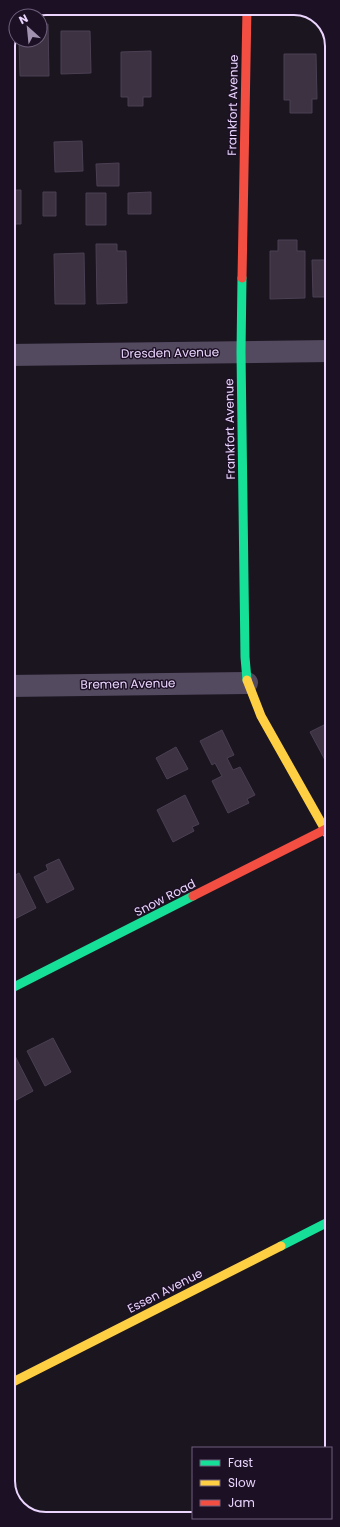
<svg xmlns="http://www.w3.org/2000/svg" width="340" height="1527" font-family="Poppins,sans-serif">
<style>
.building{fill:#3c3242;stroke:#4b4053}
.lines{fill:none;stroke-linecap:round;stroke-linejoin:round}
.street{stroke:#544a60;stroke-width:22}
.fast{stroke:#16e098;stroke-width:9}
.slow{stroke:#ffcf43;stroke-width:9}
.jam{stroke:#f24e42;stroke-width:9}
.labels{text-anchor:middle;stroke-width:3;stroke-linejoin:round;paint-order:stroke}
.street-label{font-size:12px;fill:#ebd5fe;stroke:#1c1025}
.rim{fill:none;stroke:#ebd5fe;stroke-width:2}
</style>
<rect width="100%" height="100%" fill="#1b1520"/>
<path class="building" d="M40,24H48L49,76H20L19,40H40Z
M61,31H90L91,73L61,74Z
M151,51V97H143V106H128V97H121V52Z
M284,54H316L317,99H312V113H290V100H284Z
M82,141L83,171L55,172L54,142Z
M119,163V186H97L96,164Z
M8,190H21V224H8Z
M43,192H56V216H43Z
M151,192V214H128V193Z
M86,193H106V225H86Z
M278,240H297V251H305V298L270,299V251H278Z
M96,244H117V251H126L127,303L97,304Z
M84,253L85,304H55L54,254Z
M312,260H331V297H313Z
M332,721V759L331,757L325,760L310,732Z
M222,730L234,755L227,758L233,770L240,767L255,795L247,799L249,803L228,813L212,781L222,776L215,763L212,765L200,741Z
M176,747L188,769L167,779L156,758Z
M185,795L199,824L192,827L194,831L173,842L157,810Z
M59,859L74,889L47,903L34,877L48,870L46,865Z
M19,873L36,908L9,922L8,879Z
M53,1038L71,1072L45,1086L27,1051Z
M15,1056L33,1091L9,1104L8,1060Z"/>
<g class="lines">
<path class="street" d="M8,355L331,351
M8,686L247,683"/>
<path class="fast" d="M242,278L241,352L245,657L247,680
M8,990L193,896
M281,1246L332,1220"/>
<path class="slow" d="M247,680L261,716L332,842
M9,1384L281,1246"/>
<path class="jam" d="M242,278L247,8
M193,896L332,826"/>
</g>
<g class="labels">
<g class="street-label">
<text transform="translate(233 105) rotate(-89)" y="4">Frankfort Avenue</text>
<text transform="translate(170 353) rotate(-1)" y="4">Dresden Avenue</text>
<text transform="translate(230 429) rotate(-91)" y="4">Frankfort Avenue</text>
<text transform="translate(128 684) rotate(-1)" y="4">Bremen Avenue</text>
<text transform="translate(165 898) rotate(-27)" y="4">Snow Road</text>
<text transform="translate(165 1291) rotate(-27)" y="4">Essen Avenue</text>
</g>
</g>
<path d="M0 0H340V1527H0ZM46 15H294A31 31 0 0 1 325 46V1481A31 31 0 0 1 294 1512H46A31 31 0 0 1 15 1481V46A31 31 0 0 1 46 15Z" fill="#1c1025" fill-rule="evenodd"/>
<path class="rim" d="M46 15H294A31 31 0 0 1 325 46V1481A31 31 0 0 1 294 1512H46A31 31 0 0 1 15 1481V46A31 31 0 0 1 46 15Z"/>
<rect x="192" y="1447" width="140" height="72" fill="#1c1025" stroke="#6f5f7c"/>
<rect x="200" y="1460" width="20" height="6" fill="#16e098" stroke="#6f5f7c"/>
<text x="228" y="1467" font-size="12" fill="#ebd5fe">Fast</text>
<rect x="200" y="1480" width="20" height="6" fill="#ffcf43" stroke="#6f5f7c"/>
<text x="228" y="1487" font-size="12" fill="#ebd5fe">Slow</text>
<rect x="200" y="1500" width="20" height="6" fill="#f24e42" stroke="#6f5f7c"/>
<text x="228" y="1507" font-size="12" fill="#ebd5fe">Jam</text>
<g transform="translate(28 28) rotate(333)"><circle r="19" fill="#1c1025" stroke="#6f5f7c"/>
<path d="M0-3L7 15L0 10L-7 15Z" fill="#a292b0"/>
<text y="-6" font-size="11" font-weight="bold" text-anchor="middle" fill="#ebd5fe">N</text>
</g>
</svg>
